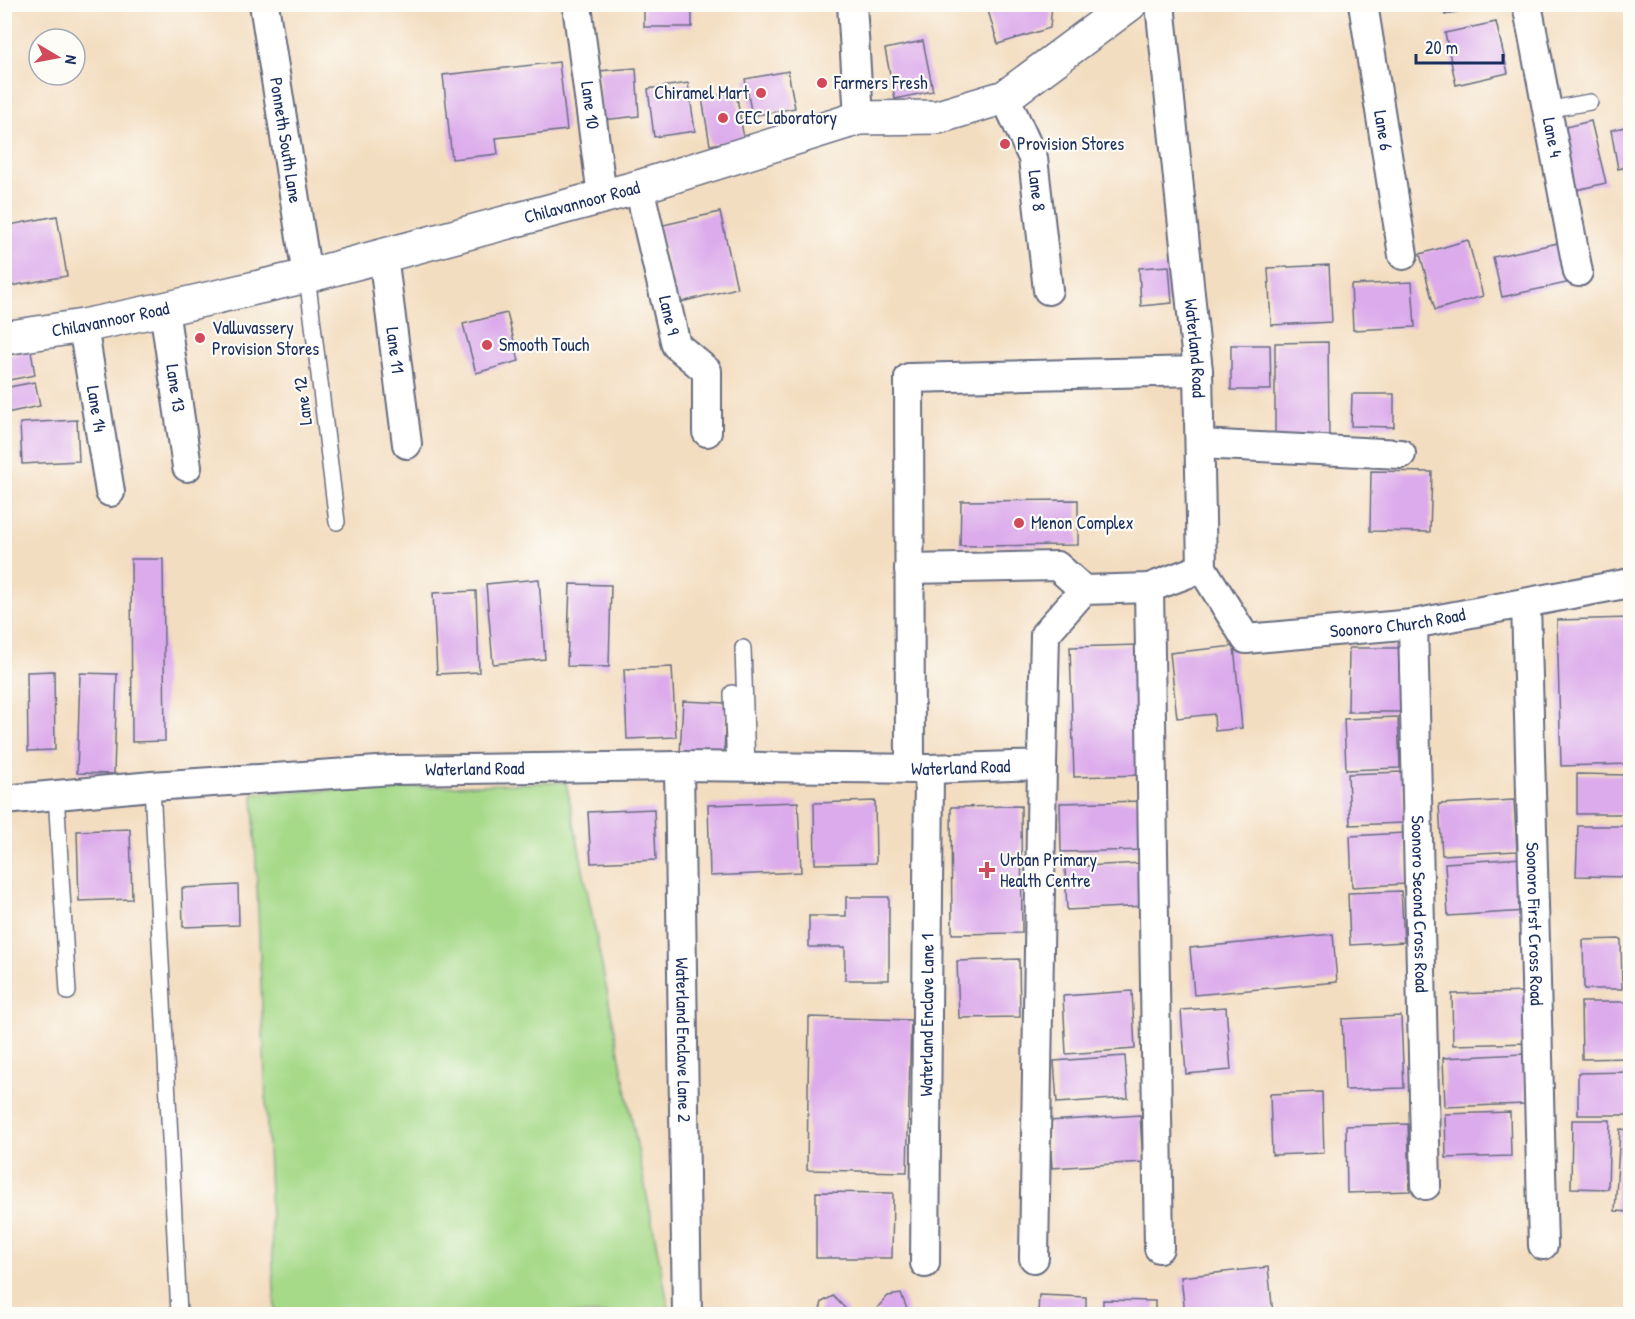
<svg xmlns="http://www.w3.org/2000/svg" width="1635" height="1319" font-family="'Patrick Hand',sans-serif">
<style>
.green{fill:#a6d988;stroke:#608473;stroke-width:1.5}
.building{fill:#dcabeb}
.lines{fill:none;stroke-linecap:round;stroke-linejoin:round}
.service-casing{stroke:#676c80;stroke-width:18}
.minor-casing{stroke:#676c80;stroke-width:32}
.tertiary-casing{stroke:#676c80;stroke-width:36}
.service{stroke:#fff;stroke-width:15}
.minor{stroke:#fff;stroke-width:28}
.tertiary{stroke:#fff;stroke-width:33}
.poi-dot{fill:#d1495b;stroke:#fdfcf7;stroke-width:2}
.labels{text-anchor:middle;stroke-width:4.5;stroke-linejoin:round;paint-order:stroke}
.poi-label{font-size:18px;fill:#1b2f5e;stroke:#fdfcf7;text-anchor:start}
.street-label{font-size:18px;fill:#1b2f5e;stroke:#fdfcf7}
</style>
<rect width="100%" height="100%" fill="#fdfcf7"/>
<filter id="ink" filterUnits="userSpaceOnUse"><feTurbulence type="fractalNoise" baseFrequency=".0167" numOctaves="2"/><feDisplacementMap in="SourceGraphic" scale="12" xChannelSelector="R" yChannelSelector="G"/><feConvolveMatrix kernelMatrix="1 2 1 2 8 2 1 2 1" color-interpolation-filters="sRGB"/></filter>
<filter id="wash" filterUnits="userSpaceOnUse"><feTurbulence type="fractalNoise" baseFrequency=".008" numOctaves="4" result="noise"/><feDisplacementMap in="SourceGraphic" scale="24" xChannelSelector="R" yChannelSelector="G"/><feGaussianBlur stdDeviation="1.35" result="paint"/><feColorMatrix in="noise" values="0 0 0 0 0 0 0 0 0 0 0 0 0 0 0 0 0 1.4 0 .05"/><feComposite in="paint" operator="in"/></filter>
<g filter="url(#wash)">
<rect width="100%" height="100%" fill="#f3ddc0"/>
<path class="green" d="M566,782L670,1314H275L253,793Z"/>
<g id="blocks">
<path class="building" d="M644,4H692V27H644Z
M986,4H1052L1050,28L998,44Z
M1442,4H1482V5L1445,15Z
M1496,22L1508,73L1456,85L1445,33Z
M923,41L933,91L895,99L885,49Z
M559,62L567,130L496,138L498,154L452,159L443,75Z
M636,68L639,116L602,120L599,71Z
M788,71L795,108L752,116L745,79Z
M688,83L695,131L654,137L648,89Z
M736,92L744,139L710,145L702,98Z
M1591,121L1606,183L1572,191L1557,129Z
M1630,126V166L1618,169L1611,130Z
M720,212L737,288L677,303L659,226Z
M57,216L67,276L5,287L4,226Z
M1468,240L1483,296L1435,310L1420,254Z
M1563,242L1571,282L1502,297L1493,257Z
M1329,265L1332,322L1271,325L1268,268Z
M1169,266L1172,303L1141,306L1139,268Z
M1412,282L1415,327L1353,330L1351,285Z
M507,313L519,361L476,373L463,324Z
M1328,342L1329,441H1275V343Z
M1231,345H1270L1271,390H1231Z
M31,351L35,375L4,381V356Z
M35,382L40,406L6,413L4,388Z
M1352,394H1394V427L1351,426Z
M77,420L79,461L22,464L20,423Z
M1371,471L1432,472L1430,532L1370,531Z
M1078,500V545L960,546L961,501Z
M131,559H163L165,741L132,742Z
M539,579L545,659L493,664L486,584Z
M570,584L611,585L609,667L567,666Z
M476,591L479,672L437,674L433,593Z
M1630,618V764L1561,766L1557,620Z
M1138,645L1141,775L1074,777L1070,647Z
M1234,646L1242,728L1215,731L1214,714L1177,718L1170,653Z
M1349,648H1403L1402,712H1348Z
M672,667L676,737L627,739L624,669Z
M54,671L55,750L28,751L27,672Z
M80,673L117,674L114,774L77,773Z
M683,701L726,703L724,754L680,753Z
M1398,717L1400,768L1346,770L1344,719Z
M1402,772L1404,823L1350,825L1348,774Z
M1577,774L1627,775L1626,814H1577Z
M1514,800L1517,851L1442,855L1439,804Z
M875,801L876,863L815,864L814,803Z
M1145,801L1146,850L1061,852L1060,803Z
M798,802L801,872L710,876L708,805Z
M1021,806L1022,933L952,934L951,807Z
M654,809L656,860L591,863L588,812Z
M1578,826H1630V877L1576,876Z
M130,829L132,899L79,901L77,831Z
M1404,833L1406,884L1352,887L1350,836Z
M1523,858L1526,911L1448,916L1445,863Z
M1142,863L1144,906L1067,910L1065,867Z
M238,885L239,925L183,927L182,888Z
M1401,891L1404,942L1350,945L1348,893Z
M846,897H889V980H845V947H809V916H846Z
M1333,934L1337,982L1194,995L1190,948Z
M1621,939L1622,989H1584L1583,940Z
M1019,959L1020,1017L959,1018L957,961Z
M1132,991L1135,1049L1066,1054L1063,996Z
M1529,992L1530,1043L1453,1045L1452,994Z
M1581,1002H1630V1058L1582,1059Z
M1226,1007L1231,1070L1186,1074L1181,1010Z
M1401,1016L1404,1088L1345,1090L1342,1019Z
M809,1017L911,1020L907,1172L807,1170Z
M1523,1054L1525,1104L1445,1107L1443,1058Z
M1125,1056L1128,1098L1057,1103L1054,1061Z
M1630,1072V1115H1578V1073Z
M1322,1092L1324,1153L1272,1155L1270,1094Z
M1510,1112L1511,1156L1446,1158L1445,1114Z
M1140,1115L1143,1162L1052,1168L1049,1121Z
M1572,1120H1610L1608,1189L1571,1188Z
M1408,1124L1410,1191L1347,1193L1346,1126Z
M1620,1129L1630,1130V1212L1615,1211Z
M816,1192L893,1193L892,1258H816Z
M1268,1267L1273,1314H1185L1181,1277Z
M901,1294L909,1314H879L876,1309L888,1296Z
M1039,1295L1086,1297V1314H1038Z
M833,1296L848,1311L846,1314H819L822,1302Z
M1103,1300L1155,1301V1314H1103Z"/>
</g>
</g>
<g filter="url(#ink)">
<use href="#blocks" fill-opacity="0" stroke="#676c80" stroke-width="1.5"/>
<g class="lines">
<g class="service-casing">
<path id="service" d="M1546,110L1590,102
M307,276L337,522
M743,648L747,768
M732,693L735,768
M152,786L179,1314
M56,794L68,992"/>
</g>
<g class="minor-casing">
<g id="minor">
<path id="s1" d="M264,4L307,276"/>
<path d="M852,4L859,118"/>
<path id="s2" d="M1160,4L1198,371L1202,568"/>
<path id="s3" d="M1363,4L1403,255"/>
<path id="s4" d="M1527,4L1578,272"/>
<path id="s5" d="M578,13L602,196"/>
<path id="s6" d="M1005,97L1033,158L1048,290"/>
<path id="s7" d="M639,187L676,345L707,371V432"/>
<path id="s8" d="M383,255L407,444"/>
<path id="s9" d="M164,309L187,467"/>
<path id="s10" d="M83,326L110,492"/>
<path d="M1200,444L1401,454"/>
<path id="s11" d="M1202,568L1246,639L1413,624L1630,583"/>
<path d="M909,569L1057,566L1084,590"/>
<path d="M1149,588L1159,1248"/>
<path id="s12" d="M1526,603L1543,1245"/>
<path id="s13" d="M1413,624L1426,1185"/>
<path id="s14" d="M679,766L687,1314"/>
<path d="M910,769L909,378L1198,371"/>
<path id="s15" d="M4,800L152,786L393,770L679,766L929,769L1042,765L1045,634L1084,590L1149,588L1202,568"/>
<path d="M1034,1258L1042,765"/>
<path id="s16" d="M925,1263L929,769"/>
</g>
</g>
<g class="tertiary-casing">
<g id="tertiary">
<path id="s17" d="M4,338L83,326L164,309L307,276L639,187L859,118L938,117L1005,97L1130,4"/>
</g>
</g>
<use href="#service" class="service"/>
<use href="#minor" class="minor"/>
<use href="#tertiary" class="tertiary"/>
</g>
</g>
<g class="poi-dot">
<circle cx="822" cy="83" r="6"/>
<circle cx="761" cy="93" r="6"/>
<circle cx="723" cy="118" r="6"/>
<circle cx="1005" cy="144" r="6"/>
<circle cx="200" cy="338" r="6"/>
<circle cx="487" cy="345" r="6"/>
<circle cx="1019" cy="523" r="6"/>
<path d="M984 861h6v6h6v6h-6v6h-6v-6h-6v-6h6z"/>
</g>
<g class="labels">
<g class="poi-label">
<text x="834" y="89">Farmers Fresh</text>
<text x="749" y="99" text-anchor="end">Chiramel Mart</text>
<text x="735" y="124">CEC Laboratory</text>
<text x="1017" y="150">Provision Stores</text>
<text x="212" y="334">Valluvassery<tspan x="212" dy="21">Provision Stores</tspan></text>
<text x="499" y="351">Smooth Touch</text>
<text x="1031" y="529">Menon Complex</text>
<text x="1000" y="866">Urban Primary<tspan x="1000" dy="21">Health Centre</tspan></text>
</g>
<g class="street-label">
<text dy="6" stroke="none"><textPath href="#s5" startOffset="93">Lane 10</textPath></text>
<text dy="6" stroke="none"><textPath href="#s3" startOffset="128">Lane 6</textPath></text>
<text dy="6" stroke="none"><textPath href="#s4" startOffset="136">Lane 4</textPath></text>
<text dy="6" stroke="none"><textPath href="#s1" startOffset="138">Ponneth South Lane</textPath></text>
<text dy="6" stroke="none"><textPath href="#s6" startOffset="100">Lane 8</textPath></text>
<text dy="6" stroke="none"><textPath href="#s17" startOffset="594">Chilavannoor Road</textPath></text>
<text dy="6" stroke="none"><textPath href="#s7" startOffset="132">Lane 9</textPath></text>
<text dy="6" stroke="none"><textPath href="#s17" startOffset="108">Chilavannoor Road</textPath></text>
<text dy="6" stroke="none"><textPath href="#s2" startOffset="346">Waterland Road</textPath></text>
<text dy="6" stroke="none"><textPath href="#s8" startOffset="96">Lane 11</textPath></text>
<text dy="6" stroke="none"><textPath href="#s9" startOffset="80">Lane 13</textPath></text>
<text transform="translate(303 401) rotate(-97)" y="6">Lane 12</text>
<text dy="6" stroke="none"><textPath href="#s10" startOffset="84">Lane 14</textPath></text>
<text dy="6" stroke="none"><textPath href="#s11" startOffset="236">Soonoro Church Road</textPath></text>
<text dy="6" stroke="none"><textPath href="#s15" startOffset="958">Waterland Road</textPath></text>
<text dy="6" stroke="none"><textPath href="#s15" startOffset="472">Waterland Road</textPath></text>
<text dy="6" stroke="none"><textPath href="#s13" startOffset="280">Soonoro Second Cross Road</textPath></text>
<text dy="6" stroke="none"><textPath href="#s12" startOffset="321">Soonoro First Cross Road</textPath></text>
<text dy="6" stroke="none"><textPath href="#s16" startOffset="248">Waterland Enclave Lane 1</textPath></text>
<text dy="6" stroke="none"><textPath href="#s14" startOffset="274">Waterland Enclave Lane 2</textPath></text>
</g>
</g>
<rect width="1635" height="1319" fill="none" stroke="#fdfcf7" stroke-width="24"/>
<g transform="translate(57 57) rotate(100)"><circle r="28" fill="#fdfcf7" stroke="#a3aaba" stroke-width="1.5"/>
<path d="M0-4.5L10 22L0 15L-10 22Z" fill="#d1495b"/>
<text y="-9" font-size="16" font-weight="bold" text-anchor="middle" fill="#1b2f5e">N</text>
</g>
<path d="M1416 54v9h87v-9" fill="none" stroke="#1b2f5e" stroke-width="3"/>
<text x="1425" y="54" font-size="18" fill="#1b2f5e" stroke="#fdfcf7" stroke-width="4.5" paint-order="stroke">20 m</text>
</svg>
